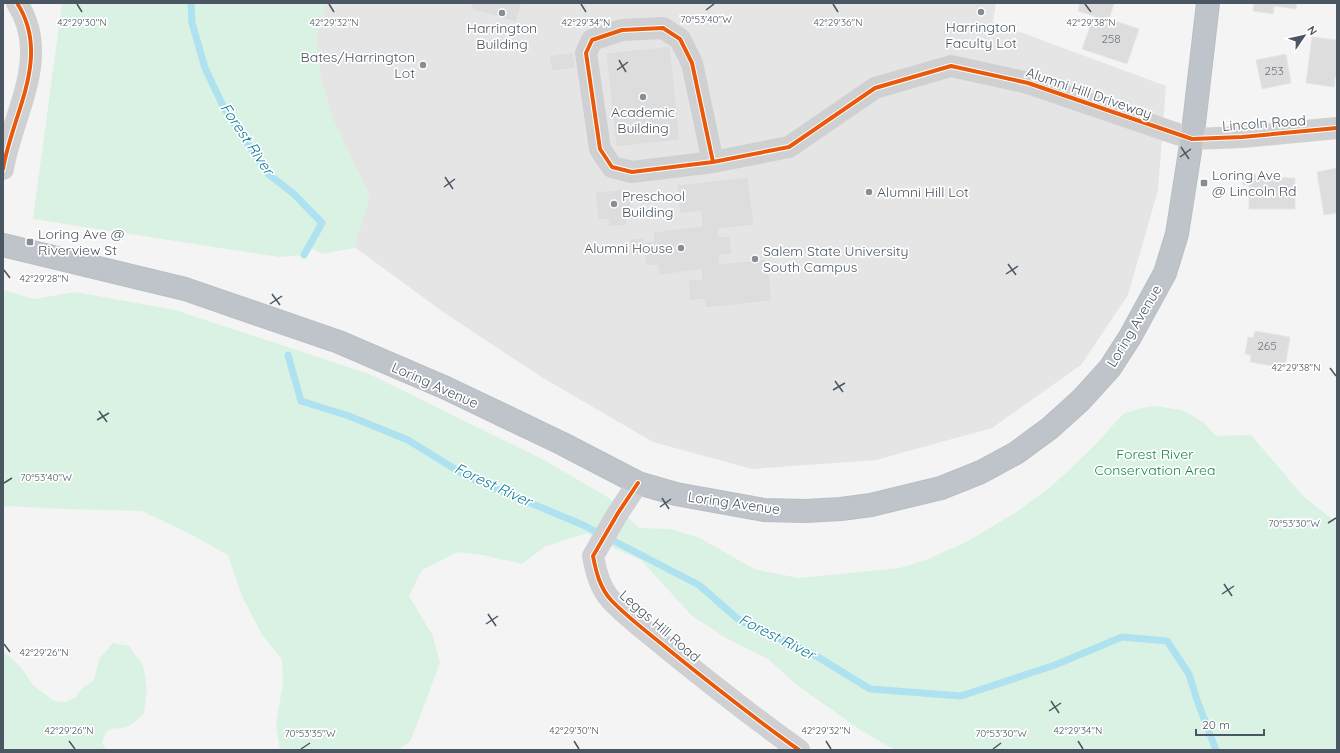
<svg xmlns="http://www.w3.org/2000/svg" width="1340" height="753" font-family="Quicksand,sans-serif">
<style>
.education{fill:#e6e5e6}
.green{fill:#d9f2e3}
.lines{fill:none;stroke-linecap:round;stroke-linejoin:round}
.stream{stroke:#aee2f0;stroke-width:7}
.building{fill:#ddddde;stroke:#e5e6e7}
.highway-casing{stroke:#b9bec3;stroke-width:24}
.street{stroke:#ced0d2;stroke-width:22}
.secondary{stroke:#ced0d4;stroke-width:22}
.highway{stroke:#bec4c9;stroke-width:22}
.cycleway-casing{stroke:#fff;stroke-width:6}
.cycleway{stroke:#e8590c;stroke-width:4}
.ticks{fill:none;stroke:#4a5661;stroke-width:1.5}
.poi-dot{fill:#868d94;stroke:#fff;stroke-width:1.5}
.labels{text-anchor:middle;stroke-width:3.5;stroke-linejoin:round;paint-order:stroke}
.number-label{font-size:12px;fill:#707881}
.poi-label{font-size:14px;fill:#4a5661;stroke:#fff;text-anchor:start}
.street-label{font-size:14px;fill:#4a5661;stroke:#fff}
.park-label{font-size:14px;fill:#17864f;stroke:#fff}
.water-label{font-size:15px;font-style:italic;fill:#0c7c9b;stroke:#fff}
.ticks-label{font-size:10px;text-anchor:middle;fill:#4a5661;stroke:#fff;stroke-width:3.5;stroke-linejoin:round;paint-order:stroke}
</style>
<rect width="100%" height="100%" fill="#f4f4f4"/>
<path class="education" d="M191,3H996L993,22L1166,86L1158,190L1128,295L1081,365L992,428L876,460L752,469L653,442L543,378L443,312L322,223Z"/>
<path class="green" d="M62,3H326L316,39L322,82L334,121L370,196L354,248L322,254L309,247L304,255L279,257L33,219Z
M3,290L34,299L75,292L175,310L369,374L544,460L609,498L639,528L670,529L700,538L754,569L798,578L900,568L928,559L966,542L1015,513L1048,489L1066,473L1095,445L1123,414L1142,408L1155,406L1181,410L1191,415L1204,423L1216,436L1251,435L1303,496L1337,523V750H895L862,731L798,686L768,659L726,638L692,616L641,560L616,549L587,533L546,546L522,564L483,555L457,552L422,570L409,596L433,636L440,663L410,742L397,750H280L276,725L283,683L282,660L261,633L242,596L228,555L190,534L142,511L64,509L7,506L3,508Z
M113,643L129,646L143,665L147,689L144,714C139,718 133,724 128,726C115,732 109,722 102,742L106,750H3V651L21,667L33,685L54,701L65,702L76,697L81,689L94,680L99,659Z"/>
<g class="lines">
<path class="stream" d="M191,3L192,23L205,68L224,108L268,174L294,194L322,223L304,255
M288,355L301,401L349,416L408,440L466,476L583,525L699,585L739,620L813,654L870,689L961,696L1055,665L1122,637L1167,641L1189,674L1197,700L1216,750"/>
</g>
<path class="building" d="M472,3H522L516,22L470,9Z
M1080,3H1114L1109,19L1139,29L1127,64L1082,49L1094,16L1078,11Z
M1254,3H1297L1296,9L1274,6L1273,14L1253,11Z
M1312,37L1337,40V77H1335L1334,87L1306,83Z
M670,46L680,140L616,147L606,53Z
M573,52L576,68L552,71L549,56Z
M1286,54L1291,83L1262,89L1256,60Z
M1337,168V213L1324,215L1317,172Z
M1243,174H1256V177L1295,178V209H1249V185H1243Z
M748,177L754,225L718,229L719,237L730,236L732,254L719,255L720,264L767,259L772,301L705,308L704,299L690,301L688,280L702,279L701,270L659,275L658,265L646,266L644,254L631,256L629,239L644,238V242L654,241L653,232L702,226L701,211L680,214L677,185Z
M630,189L632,216H626L627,225L609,227L608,219L598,220L595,192Z
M1255,331L1290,337L1285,368L1250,362L1251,355L1245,354L1248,337L1253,338Z"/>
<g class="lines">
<g class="highway-casing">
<path id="highway" d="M3,245L185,289L339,342L446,388L563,444L638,483L676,494L764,510L805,511L841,509L871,505L941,488L981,472L1016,453L1050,428L1081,400L1110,368L1130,337L1165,273L1177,234L1193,132L1208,3"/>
</g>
<path class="street" d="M713,162L692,63L680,39L663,28L622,30L592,40L586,53L600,149L612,167L632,172L713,162L789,147L875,88L951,66L1028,83L1192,139L1242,137L1337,128
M3,169C12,114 52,57 17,3"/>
<path class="secondary" d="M638,483L618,513L593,556C596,572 600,588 611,600C628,618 650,634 669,650C711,684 754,718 799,750"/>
<use href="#highway" class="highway"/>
<g class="cycleway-casing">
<path id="cycleway" d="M713,162L692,63L680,39L663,28L622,30L592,40L586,53L600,149L612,167L632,172L713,162L789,147L875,88L951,66L1028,83L1192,139L1242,137L1337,128
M3,169C12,114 52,57 17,3
M638,483L618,513L593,556C596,572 600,588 611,600C628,618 650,634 669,650C711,684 754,718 799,750"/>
</g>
<use href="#cycleway" class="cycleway"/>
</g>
<path class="ticks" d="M77,4L82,12M329,4L334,12M581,4L586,12M833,4L838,12M1085,4L1091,12M706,10L714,4M619,60L626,72M617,70L628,62M1181,147L1189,159M1180,157L1191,149M445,177L453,189M444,187L455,179M1008,264L1016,275M4,270L10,278M1006,274L1018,266M272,294L280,305M270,304L282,296M1330,368L1336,376M835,381L843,392M833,390L845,383M99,411L107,422M97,420L109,413M4,483L12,478M662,498L669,509M660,507L671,499M1328,523L1336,518M1224,584L1232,596M1222,594L1234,586M488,614L496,626M486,624L498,616M4,644L10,652M1051,701L1059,713M1049,711L1061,703M69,741L75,749M574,741L579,749M826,741L831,749M1078,741L1083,749M301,749L310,743M993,749L1001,743"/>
<g class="poi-dot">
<circle cx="981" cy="12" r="4"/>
<circle cx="502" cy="13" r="4"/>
<circle cx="423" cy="65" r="4"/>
<circle cx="643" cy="97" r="4"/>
<rect x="1200" y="179" width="8" height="8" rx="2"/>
<circle cx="869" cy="192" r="4"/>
<circle cx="614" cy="204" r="4"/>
<rect x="26" y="238" width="8" height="8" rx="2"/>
<circle cx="681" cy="248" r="4"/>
<circle cx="755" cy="259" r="4"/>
</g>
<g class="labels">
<g class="number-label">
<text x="1111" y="43">258</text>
<text x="1274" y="75">253</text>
<text x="1267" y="350">265</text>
</g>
<g class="poi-label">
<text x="981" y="32" text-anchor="middle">Harrington<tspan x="981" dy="16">Faculty Lot</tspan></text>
<text x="502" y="33" text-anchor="middle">Harrington<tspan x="502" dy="16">Building</tspan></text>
<text x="415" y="62" text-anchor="end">Bates/Harrington<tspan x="415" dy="16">Lot</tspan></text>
<text x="643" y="117" text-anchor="middle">Academic<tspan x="643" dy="16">Building</tspan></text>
<text x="1212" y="180">Loring Ave<tspan x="1212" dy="16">@ Lincoln Rd</tspan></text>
<text x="877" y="197">Alumni Hill Lot</text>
<text x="622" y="201">Preschool<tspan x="622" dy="16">Building</tspan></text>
<text x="38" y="239">Loring Ave @<tspan x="38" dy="16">Riverview St</tspan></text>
<text x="673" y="253" text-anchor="end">Alumni House</text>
<text x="763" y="256">Salem State University<tspan x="763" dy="16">South Campus</tspan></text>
</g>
<g class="street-label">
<text transform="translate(1089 93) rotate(19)" y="5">Alumni Hill Driveway</text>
<text transform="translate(1264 123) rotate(-4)" y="5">Lincoln Road</text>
<text transform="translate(1134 326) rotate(-59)" y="5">Loring Avenue</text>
<text transform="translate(435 385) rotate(24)" y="5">Loring Avenue</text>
<text transform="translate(734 503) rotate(8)" y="5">Loring Avenue</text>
<text transform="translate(660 626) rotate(41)" y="5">Leggs Hill Road</text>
</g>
<g class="park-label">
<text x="1155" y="459">Forest River<tspan x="1155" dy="16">Conservation Area</tspan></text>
</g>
<g class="water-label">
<text transform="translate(247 139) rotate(56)" y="5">Forest River</text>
<text transform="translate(493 485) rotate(25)" y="5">Forest River</text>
<text transform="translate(777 637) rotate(27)" y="5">Forest River</text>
</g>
</g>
<g class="ticks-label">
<text x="706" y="23">70°53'40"W</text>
<text x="82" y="26">42°29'30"N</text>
<text x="334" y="26">42°29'32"N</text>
<text x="1091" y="26">42°29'38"N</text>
<text x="586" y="26">42°29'34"N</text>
<text x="838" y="26">42°29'36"N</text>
<text x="44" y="282">42°29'28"N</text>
<text x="1296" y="371">42°29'38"N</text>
<text x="46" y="481">70°53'40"W</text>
<text x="1294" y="527">70°53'30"W</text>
<text x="44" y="656">42°29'26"N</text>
<text x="69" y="734">42°29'26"N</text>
<text x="574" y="734">42°29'30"N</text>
<text x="826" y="734">42°29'32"N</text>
<text x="1078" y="734">42°29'34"N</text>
<text x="310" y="737">70°53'35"W</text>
<text x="1001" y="737">70°53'30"W</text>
</g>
<rect width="1340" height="753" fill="none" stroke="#4a5661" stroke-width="8"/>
<g transform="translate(1304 36) rotate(56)" stroke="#ffffff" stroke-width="3" paint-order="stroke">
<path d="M0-3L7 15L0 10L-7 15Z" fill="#4a5661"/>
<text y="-6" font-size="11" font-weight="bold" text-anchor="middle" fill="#4a5661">N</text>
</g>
<path d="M1196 729v6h68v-6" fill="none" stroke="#4a5661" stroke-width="2"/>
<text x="1202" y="729" font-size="12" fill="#4a5661" stroke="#ffffff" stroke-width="3" paint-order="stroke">20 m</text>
</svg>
